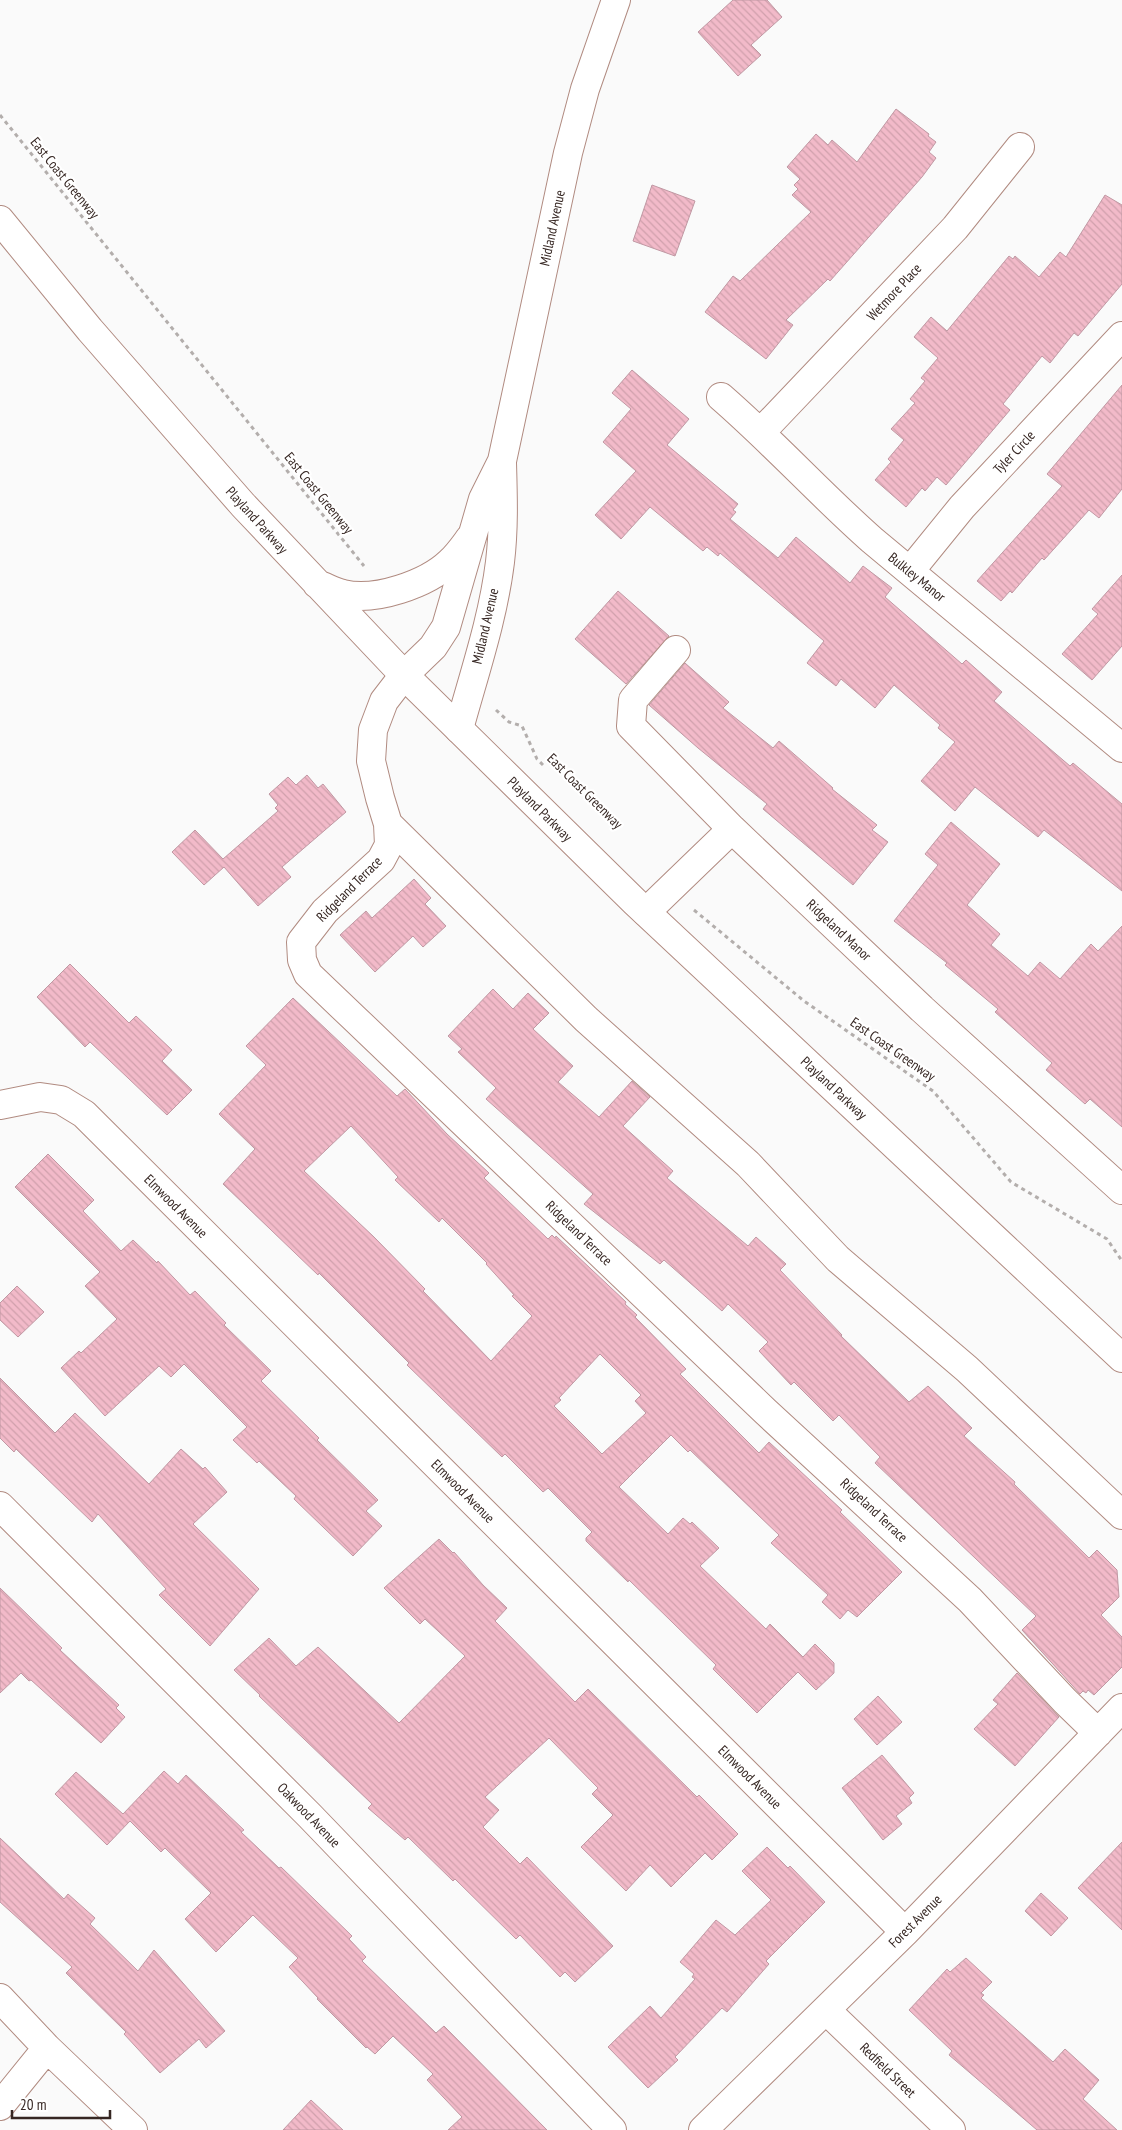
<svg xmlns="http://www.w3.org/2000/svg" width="1122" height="2130" font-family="'PT Sans Narrow',sans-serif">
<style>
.building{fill:url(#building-back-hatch);stroke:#c098a3;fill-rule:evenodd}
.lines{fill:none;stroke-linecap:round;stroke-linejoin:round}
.minor-casing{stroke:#b18b81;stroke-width:30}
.major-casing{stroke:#b18b81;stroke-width:30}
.path{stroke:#b3aeac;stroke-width:3;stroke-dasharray:4 4;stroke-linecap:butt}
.minor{stroke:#fff;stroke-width:28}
.major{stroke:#fff;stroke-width:28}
.labels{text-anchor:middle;stroke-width:4.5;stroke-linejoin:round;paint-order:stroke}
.street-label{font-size:14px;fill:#362723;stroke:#fff}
</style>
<defs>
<pattern id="building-back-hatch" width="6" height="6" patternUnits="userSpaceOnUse" patternTransform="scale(1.25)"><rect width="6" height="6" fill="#f2bac9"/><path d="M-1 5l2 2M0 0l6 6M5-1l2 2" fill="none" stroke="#d0a0ac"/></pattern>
</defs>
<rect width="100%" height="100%" fill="#fafafa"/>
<path class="building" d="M733,0H767L782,17L751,45L761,55L738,76L698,32Z
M896,109L929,134L928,136L936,142L929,152L936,158L922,177L830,281L828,279L786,320L793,325L766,359L705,312L733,276L740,281L811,212L792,195L798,189L794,185L800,179L787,167L816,134L828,145L832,140L857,162Z
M652,185L695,201L675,256L633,241Z
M1105,195L1122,205V284L1078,336L1074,333L1050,363L1042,356L1003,404L1010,410L946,485L937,477L925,491L922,488L906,507L875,480L891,462L888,459L904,440L891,429L915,403L910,399L925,381L921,378L938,358L914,337L931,317L947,331L1009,256L1013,259L1015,256L1039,277L1060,252L1066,257Z
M632,370L689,419L667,445L738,504L733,510L736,512L730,519L778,558L796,537L850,583L863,566L892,588L885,597L962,664L966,660L1002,692L994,701L1070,766L1073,763L1122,804V891L1044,830L1038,837L975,787L955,811L921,781L955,742L938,728L940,725L894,685L875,708L841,679L836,686L807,663L824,641L720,553L718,556L707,547L703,551L650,507L621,539L595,515L636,471L603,442L631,409L612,393Z
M1122,385V489L1099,518L1089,510L1044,560L1042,558L1012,593L1010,591L1001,601L977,581L1062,486L1047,474Z
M1122,575V646L1092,680L1062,654L1098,614L1092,609Z
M618,591L669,636L626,684L575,639Z
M685,663L729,702L723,708L773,748L779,741L833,788L832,789L877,825L872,830L888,842L853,885L763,809L767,804L698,748L649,705Z
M307,775L318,788L323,784L346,812L282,867L291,877L258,906L224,867L204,885L172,852L195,830L223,859L278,811L275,808L278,805L269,794L288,777L296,785Z
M951,822L1000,864L967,905L1000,934L991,945L1028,976L1040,962L1060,979L1091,944L1098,951L1122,926V1127L1090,1099L1085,1104L1046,1070L1052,1063L995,1012L998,1009L945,965L947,963L894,921L938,865L925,854Z
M414,879L431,898L425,904L446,926L423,947L413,936L375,972L340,935L366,911L372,918Z
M70,964L129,1023L136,1016L172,1050L162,1061L192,1090L167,1115L90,1042L85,1047L37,997Z
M493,989L513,1009L528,993L549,1013L533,1029L573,1066L558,1082L599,1117L632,1081L650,1097L623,1126L673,1171L667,1178L748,1246L756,1237L786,1264L780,1270L842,1335L841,1336L909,1402L928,1386L972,1428L964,1436L1015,1482L1014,1484L1089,1558L1097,1550L1117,1570L1119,1597L1101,1615L1122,1637V1667L1094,1695L1088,1690L1086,1693L1083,1691L1080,1694L1022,1630L1036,1616L875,1463L880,1457L839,1415L833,1421L794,1382L791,1385L759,1351L768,1342L728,1304L722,1311L664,1260L660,1264L584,1204L593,1194L486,1099L496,1088L458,1052L462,1049L448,1036Z
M293,998L397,1096L405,1089L447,1134L489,1173L484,1178L548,1239L552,1235L555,1238L556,1236L626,1302L625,1304L637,1315L635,1317L686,1369L680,1374L759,1453L769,1442L842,1510L840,1512L902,1572L857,1617L848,1610L840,1619L822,1602L828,1595L771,1543L779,1535L690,1450L688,1452L671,1435L619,1487L668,1534L683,1518L690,1524L692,1522L719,1548L700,1566L766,1629L770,1624L803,1657L815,1644L834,1663V1673L816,1690L798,1672L757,1713L713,1669L716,1665L629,1580L628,1582L586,1541V1538L592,1532L548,1488L543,1492L505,1454L502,1457L407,1365L409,1363L319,1273L318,1275L223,1184L255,1149L219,1114L266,1065L246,1046ZM351,1126L398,1177L395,1180L439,1222L442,1218L487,1263L486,1264L514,1295L512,1296L532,1316L491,1361L423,1291L425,1289L374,1237L304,1171ZM600,1354L641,1395L635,1401L646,1413L602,1454L554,1406L561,1400L559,1398Z
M48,1154L94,1200L83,1211L121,1251L133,1240L157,1263L158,1261L190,1295L195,1291L226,1323L224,1325L271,1371L261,1381L319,1438L317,1440L378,1500L366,1511L382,1526L353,1556L294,1499L296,1496L259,1461L257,1463L233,1440L247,1427L184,1364L171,1377L159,1366L105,1416L61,1368L79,1351L81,1353L117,1319L85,1286L100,1272L15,1187Z
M17,1286L44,1312L18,1337L0,1320V1303Z
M0,1378L55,1433L75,1413L149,1484L181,1449L203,1469L205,1467L227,1492L193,1524L259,1589L210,1646L159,1595L166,1589L98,1514L92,1522L16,1449L14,1452L0,1438Z
M439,1539L453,1553L454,1552L483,1585L507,1608L495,1621L575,1702L588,1689L697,1797L699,1795L738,1834L712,1860L705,1853L671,1887L650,1865L626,1891L581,1847L613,1815L592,1794L598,1788L549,1738L485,1797L499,1810L483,1827L520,1864L527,1857L613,1946L575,1982L565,1972L560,1977L520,1935L516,1939L455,1879L453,1881L408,1837L405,1840L368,1808L372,1804L259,1696L260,1695L234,1670L269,1638L296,1666L318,1647L399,1723L465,1656L425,1619L420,1624L384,1588Z
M0,1588L62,1648L60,1650L119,1705L116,1708L125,1717L101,1743L31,1680L29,1681L21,1673L0,1693Z
M1017,1673L1059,1717L1015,1766L974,1729L998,1704L993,1700Z
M878,1696L902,1722L877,1745L854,1719Z
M882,1755L914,1793L909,1798L912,1803L896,1816L902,1824L883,1840L842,1788Z
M164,1771L178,1784L186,1775L244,1830L241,1832L279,1868L281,1867L352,1936L349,1939L366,1957L362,1961L436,2033L444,2026L547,2130H448L462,2117L427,2080L433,2074L393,2036L375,2054L367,2047L366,2048L317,1999L318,1998L289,1967L298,1958L253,1915L216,1952L185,1919L211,1893L165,1848L161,1852L130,1821L107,1845L55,1794L76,1772L123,1814Z
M0,1838L64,1899L68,1894L95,1918L90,1924L138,1971L154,1950L225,2031L206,2048L199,2039L160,2073L124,2034L126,2032L66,1973L72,1967L0,1902Z
M1122,1842V1930L1078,1888Z
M767,1847L788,1868L790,1866L825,1902L766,1961L769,1964L727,2012L722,2008L675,2057L678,2060L648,2088L608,2047L650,2006L661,2018L695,1979L692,1977L694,1974L680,1962L716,1920L735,1935L771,1900L742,1871Z
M1041,1893L1068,1918L1051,1936L1025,1911Z
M966,1958L992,1982L981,1993L984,1995L981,1998L1053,2062L1065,2049L1099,2080L1083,2099L1117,2130H1037L949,2055L952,2051L909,2010L947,1969L950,1972Z
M311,2100L343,2130H283Z"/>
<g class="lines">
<g class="minor-casing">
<path id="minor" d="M616,0L585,89L568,153L502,461L483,499L446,627L433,647L404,675L384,701L373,730L371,761L380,798L388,824L389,845L381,860L325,911L301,942L302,960L308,974L353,1017L765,1411L970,1600L1065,1701L1098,1733
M721,397C774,443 820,494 872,540L1122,748
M761,432L955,228L1020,147
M910,571L962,507L1122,336
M676,650L633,700L631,726L732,829L922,1009L1122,1190
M459,729C474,674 493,619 500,562C504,529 503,497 502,463
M388,824L586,1019L748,1164L838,1259L967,1369L1122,1515
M646,912L732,829
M0,1105L40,1097L61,1100L84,1114L905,1932
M0,1506L310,1816L612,2130
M0,1998L47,2048L133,2130
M826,2010L951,2130
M0,2106L47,2048
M703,2130L905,1932L1122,1708"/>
</g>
<g class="major-casing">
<path id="major" d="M0,220L90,330L243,505L404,675L635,902L1122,1358
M317,584C326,587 334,592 343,594C375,602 427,584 450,562C458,555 464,546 470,538"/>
</g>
<path class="path" d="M0,115L364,566
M496,710L509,722L522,726L537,759L545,767
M694,910L804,1001L933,1091L1011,1182L1107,1239L1122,1261"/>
<use href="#minor" class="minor"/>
<use href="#major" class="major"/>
</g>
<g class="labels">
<g class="street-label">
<text transform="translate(65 178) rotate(51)" y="5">East Coast Greenway</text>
<text transform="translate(552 228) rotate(-78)" y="5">Midland Avenue</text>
<text transform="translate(894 292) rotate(-47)" y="5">Wetmore Place</text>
<text transform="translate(1014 452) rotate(-47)" y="5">Tyler Circle</text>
<text transform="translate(319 493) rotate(51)" y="5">East Coast Greenway</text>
<text transform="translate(257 520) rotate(48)" y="5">Playland Parkway</text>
<text transform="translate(917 577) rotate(39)" y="5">Bulkley Manor</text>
<text transform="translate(485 626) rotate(-77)" y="5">Midland Avenue</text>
<text transform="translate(585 791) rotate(45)" y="5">East Coast Greenway</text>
<text transform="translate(540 809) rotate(45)" y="5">Playland Parkway</text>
<text transform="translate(349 889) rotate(-45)" y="5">Ridgeland Terrace</text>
<text transform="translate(839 930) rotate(43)" y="5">Ridgeland Manor</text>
<text transform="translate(893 1049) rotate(35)" y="5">East Coast Greenway</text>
<text transform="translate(834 1088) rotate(43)" y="5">Playland Parkway</text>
<text transform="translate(176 1206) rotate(45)" y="5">Elmwood Avenue</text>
<text transform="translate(579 1233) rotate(44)" y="5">Ridgeland Terrace</text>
<text transform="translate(463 1491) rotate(45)" y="5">Elmwood Avenue</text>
<text transform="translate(874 1510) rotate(43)" y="5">Ridgeland Terrace</text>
<text transform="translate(750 1777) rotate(45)" y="5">Elmwood Avenue</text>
<text transform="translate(309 1815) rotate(46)" y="5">Oakwood Avenue</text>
<text transform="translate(915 1921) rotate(-45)" y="5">Forest Avenue</text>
<text transform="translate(888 2070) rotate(44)" y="5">Redfield Street</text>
</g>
</g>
<path d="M12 2110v8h98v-8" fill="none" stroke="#362723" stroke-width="2.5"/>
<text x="20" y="2110" font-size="15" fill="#362723" stroke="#ffffff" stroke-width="4" paint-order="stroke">20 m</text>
</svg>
